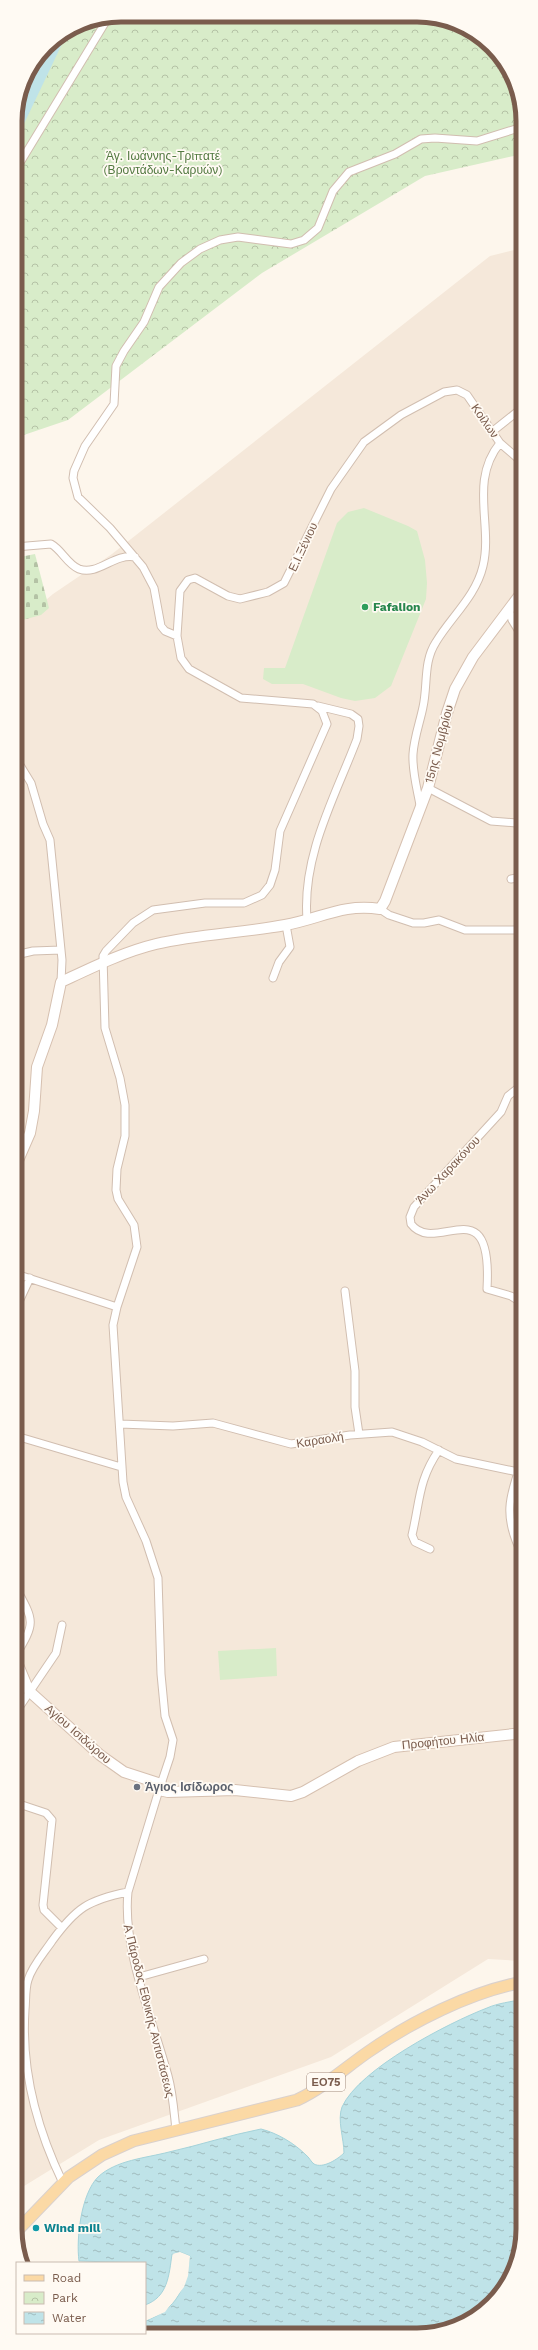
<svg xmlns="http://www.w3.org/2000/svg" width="538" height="2350" font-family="'Work Sans',sans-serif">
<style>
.residential{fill:#f5e8da}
.cemetery{fill:url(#cemetery-stones)}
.park{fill:url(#park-crowns)}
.pitch{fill:#d8ecc9}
.water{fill:url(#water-ripples);stroke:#a5d3da}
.pier{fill:#fdf6ec}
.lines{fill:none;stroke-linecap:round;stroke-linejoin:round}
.river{stroke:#bfe3e8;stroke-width:16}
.street-casing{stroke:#d1beb0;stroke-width:9}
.secondary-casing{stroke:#d6c0b0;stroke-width:12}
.primary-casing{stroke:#dad1cd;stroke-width:13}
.street{stroke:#fff;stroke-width:7}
.secondary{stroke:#fff;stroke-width:10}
.primary{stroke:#fbd9a5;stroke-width:11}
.leisure-dot{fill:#2e9e5b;stroke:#fffaf3;stroke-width:1.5}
.worship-dot{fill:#6b7280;stroke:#fffaf3;stroke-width:1.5}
.culture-dot{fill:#0f9aa8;stroke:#fffaf3;stroke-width:1.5}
.labels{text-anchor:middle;stroke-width:3.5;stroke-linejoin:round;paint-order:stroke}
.shield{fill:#fffaf3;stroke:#a28b7f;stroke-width:1}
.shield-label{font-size:11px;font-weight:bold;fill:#7a5c4d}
.park-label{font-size:12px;fill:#537a41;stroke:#fffaf3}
.street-label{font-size:12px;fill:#7a5c4d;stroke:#fffaf3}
.leisure-label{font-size:12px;font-weight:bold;fill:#27864d;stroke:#fffaf3;text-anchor:start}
.worship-label{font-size:12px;font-weight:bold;fill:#5b616d;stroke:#fffaf3;text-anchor:start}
.culture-label{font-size:12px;font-weight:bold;fill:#0d838f;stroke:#fffaf3;text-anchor:start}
.rim{fill:none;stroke:#7a5c4d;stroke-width:5}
</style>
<defs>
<pattern id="cemetery-stones" width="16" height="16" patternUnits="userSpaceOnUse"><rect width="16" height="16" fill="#d8ecc9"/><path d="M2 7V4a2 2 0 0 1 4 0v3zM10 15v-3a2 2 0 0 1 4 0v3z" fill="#b4c2a5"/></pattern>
<pattern id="park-crowns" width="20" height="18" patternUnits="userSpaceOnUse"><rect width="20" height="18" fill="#d8ecc9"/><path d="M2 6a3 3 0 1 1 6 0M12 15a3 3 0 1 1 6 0" fill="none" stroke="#b4c2a5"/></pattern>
<pattern id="water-ripples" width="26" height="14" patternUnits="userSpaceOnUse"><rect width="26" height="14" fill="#bfe3e8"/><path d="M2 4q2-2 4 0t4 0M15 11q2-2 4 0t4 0" fill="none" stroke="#a0bbbe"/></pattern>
</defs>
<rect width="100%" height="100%" fill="#fdf6ec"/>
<path class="residential" d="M522,248L523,1961L488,1959L331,2057L99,2140L16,2191L15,626L53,594L112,554L490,256Z"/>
<path class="cemetery" d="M35,554L49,608L41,615L15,622V558Z"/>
<path class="park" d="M121,15L438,17L492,46L512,74L522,107V154L425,176L262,273L68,420L15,438V114L23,80L46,46L81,23Z"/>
<path class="pitch" d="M364,508L408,526L417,531L425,560L427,583L426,599L391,686L375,698L355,701L341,698L303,684H272L263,679L264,668H285L337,523L348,512Z
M276,1648L277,1676L220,1680L218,1651Z"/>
<path class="water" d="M523,1999V2236L515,2269L497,2299L464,2324L431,2334L124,2333H145V2321C178,2309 185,2288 190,2256L180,2252L172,2254C169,2275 168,2297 145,2305V2263L79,2261C76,2239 81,2194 98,2177C116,2160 146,2158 169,2152C200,2145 230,2135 261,2129C277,2133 294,2143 306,2155C309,2157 311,2162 314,2164C323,2169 338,2159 344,2153C344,2139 337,2120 342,2107C359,2069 448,2023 487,2008C498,2003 511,2002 523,1999Z"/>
<path class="pier" d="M180,2252L190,2256L188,2276L184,2287L165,2312L145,2321V2319L164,2310L182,2286L188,2258L180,2254H172Z"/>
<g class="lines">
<path class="river" d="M15,124L55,40"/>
<g class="street-casing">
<path id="street" d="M15,171L108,18
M493,431L522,408
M15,547L51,544C62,550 67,564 79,569C98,576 114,553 135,557
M509,608L512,620L522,636
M177,636L165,631L161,626L154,588L143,567L110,528L78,497L73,478L74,471L85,446L114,404L116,366L124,351L144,322L159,287L181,263L200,249L220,240L238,237L291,244L304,240L318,228L333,191L349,172L395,154L421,139L435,138L477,141L522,127
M15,757L31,783L43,824L50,840L62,960L61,982
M428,788L491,821L516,823
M420,805C417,788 412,771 413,754C414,738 420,722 423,707C428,685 423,662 436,642C451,617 476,596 483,566C493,525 469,481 500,443
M511,879L522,877
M380,909L389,915L413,923H424L439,920L465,930H522
M307,919C302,855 335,797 357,739L359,726L358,719L351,714L318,706
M16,955L33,951L61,950
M273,978L279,962L290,947L286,925
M522,1085L508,1096L501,1112L414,1207L410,1217L411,1224C436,1257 493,1184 487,1289L511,1296L522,1303
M16,1274L117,1307
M345,1291L355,1371V1407L359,1434
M16,1308L30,1278
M120,1424L173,1426L213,1423L291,1444L350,1435L392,1432L422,1442L456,1459L518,1472L523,1471
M16,1436L121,1467
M523,1459C508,1498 503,1518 523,1556
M430,1549L415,1542L412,1535C420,1502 418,1480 439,1450
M16,1588C34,1621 36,1622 16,1655
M16,1712L56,1653L62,1625
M161,1784L170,1757L173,1740L165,1716L161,1674L158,1578L146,1541L126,1497L123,1482L113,1325L117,1307L137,1247L134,1225L118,1199L116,1190L117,1169L125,1136V1105L120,1078L105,1028L103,956L106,951L133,923L153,910L205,903H244L262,895L270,885L275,870L280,831L327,724L322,711L313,704L241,698L189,669L181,658L177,636L180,591L188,580L195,578L228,596L240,599L268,592L284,583L331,489L364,442L401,415L444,392L457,390L467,395L500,443L522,462
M16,1803L46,1813L52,1820L43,1905L44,1910L62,1928
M128,1892C122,1949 153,2020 168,2076C173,2094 174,2112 176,2130
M139,1977L204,1959
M63,2183C37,2129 21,2071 25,2010C26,2000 25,1989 28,1980C32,1966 44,1953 52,1941C76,1908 88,1900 128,1892L159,1790"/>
</g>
<g class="secondary-casing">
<path id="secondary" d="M16,1165L30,1133L34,1111L37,1067L52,1025L61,982C91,968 123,952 156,944C198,934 243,933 285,925C320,919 343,903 380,909L385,901L428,788L447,713L455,689L473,657L522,592
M16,1660L29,1691L100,1755L124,1772L161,1784L159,1790L168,1792L235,1790L291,1796L303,1792L358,1761L394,1747L523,1733"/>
</g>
<g class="primary-casing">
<path id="primary" d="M16,2232L69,2177L102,2155L133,2141L297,2100C323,2088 345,2068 368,2052C411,2022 470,1992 523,1982"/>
</g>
<use href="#street" class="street"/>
<use href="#secondary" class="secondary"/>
<use href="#primary" class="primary"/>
</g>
<circle class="leisure-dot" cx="365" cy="607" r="4"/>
<circle class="worship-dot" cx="137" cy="1787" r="4"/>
<circle class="culture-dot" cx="36" cy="2228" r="4"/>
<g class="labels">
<rect class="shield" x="307" y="2073" width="38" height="18" rx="3"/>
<g class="shield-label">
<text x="326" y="2086">ΕΟ75</text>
</g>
<g class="park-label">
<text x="163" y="160">Άγ. Ιωάννης-Τριπατέ<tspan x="163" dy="14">(Βροντάδων-Καρυών)</tspan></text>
</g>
<g class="street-label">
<text transform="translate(485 421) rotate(55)" y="4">Κοίλων</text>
<text transform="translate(303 547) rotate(-65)" y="4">Ε.Ι.Ξένιου</text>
<text transform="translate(439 744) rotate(-75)" y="4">15ης Νομβρίου</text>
<text transform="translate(448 1170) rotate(-47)" y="4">Άνω Χαρακόνου</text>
<text transform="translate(320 1440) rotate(-9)" y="4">Καραολή</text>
<text transform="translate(78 1734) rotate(41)" y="4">Αγίου Ισιδώρου</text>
<text transform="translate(443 1741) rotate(-6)" y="4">Προφήτου Ηλία</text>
<text transform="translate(149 2011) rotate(76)" y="4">Α Πάροδος Εθνικής Αντιστάσεως</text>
</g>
<g class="leisure-label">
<text x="373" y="611">Fafalion</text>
</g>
<g class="worship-label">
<text x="145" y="1791">Άγιος Ισίδωρος</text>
</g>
<g class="culture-label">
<text x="44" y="2232">Wind mill</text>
</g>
</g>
<path d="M0 0H538V2350H0ZM121 22H417A99 99 0 0 1 516 121V2229A99 99 0 0 1 417 2328H121A99 99 0 0 1 22 2229V121A99 99 0 0 1 121 22Z" fill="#fffaf3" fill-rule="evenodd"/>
<path class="rim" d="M121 22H417A99 99 0 0 1 516 121V2229A99 99 0 0 1 417 2328H121A99 99 0 0 1 22 2229V121A99 99 0 0 1 121 22Z"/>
<rect x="16" y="2262" width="130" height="72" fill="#fffaf3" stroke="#cabbb1"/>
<rect x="24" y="2275" width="20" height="6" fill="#fbd9a5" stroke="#cabbb1"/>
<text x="52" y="2282" font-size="12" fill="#7a5c4d">Road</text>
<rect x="24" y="2292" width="20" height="12" fill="url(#park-crowns)" stroke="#cabbb1"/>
<text x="52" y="2302" font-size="12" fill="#7a5c4d">Park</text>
<rect x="24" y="2312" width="20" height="12" fill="url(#water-ripples)" stroke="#cabbb1"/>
<text x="52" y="2322" font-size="12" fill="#7a5c4d">Water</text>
</svg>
